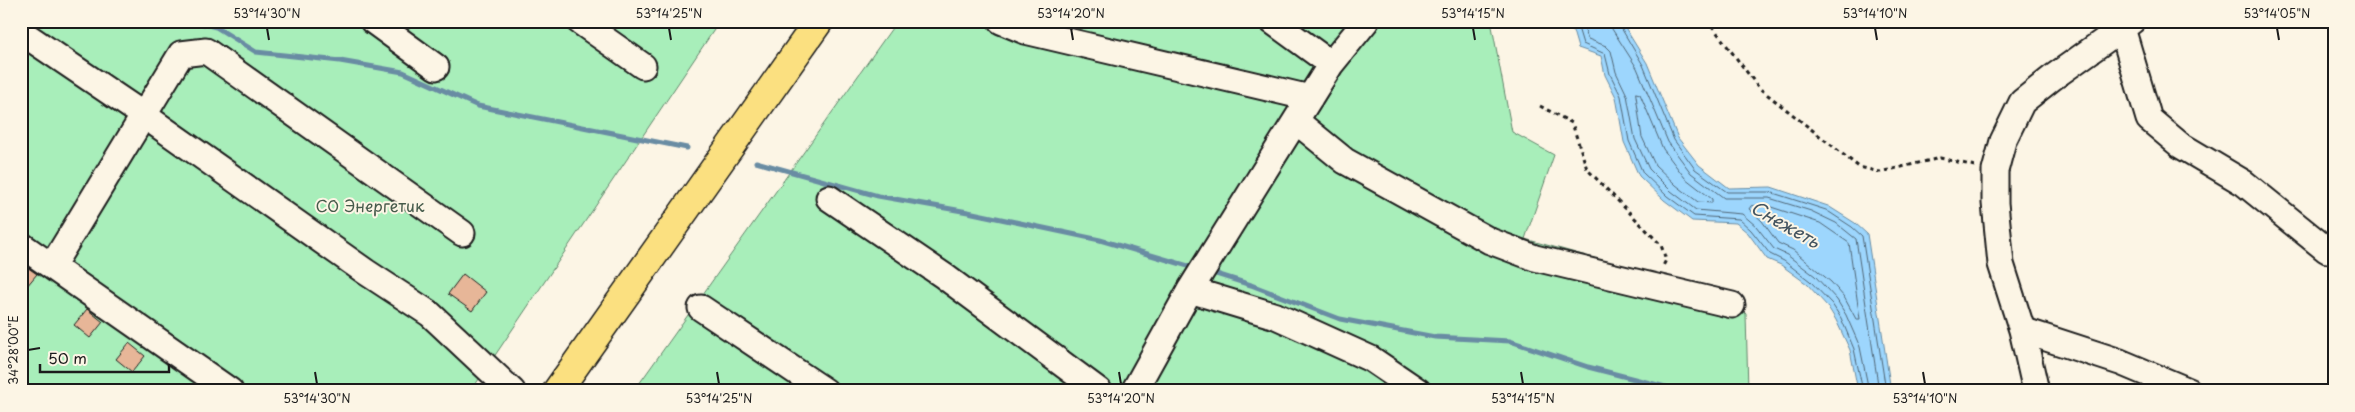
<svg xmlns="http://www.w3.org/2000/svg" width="2355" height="412" font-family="'Playpen Sans',sans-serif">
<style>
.green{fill:#a8eeba;stroke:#62856b}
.water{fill:#9dd6fd;stroke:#698ca3}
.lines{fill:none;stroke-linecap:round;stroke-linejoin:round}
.shore{stroke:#506676;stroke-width:1}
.stream{stroke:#698ca3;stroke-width:5}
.building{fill:#e7b698;stroke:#1c1c1c}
.minor-casing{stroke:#1c1c1c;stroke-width:29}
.major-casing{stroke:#1c1c1c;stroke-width:31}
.path{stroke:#1c1c1c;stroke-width:3;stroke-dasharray:4 4;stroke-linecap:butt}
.minor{stroke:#fcf5e5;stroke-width:25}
.major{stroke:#fbe080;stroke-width:28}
.ticks{fill:none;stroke:#1c1c1c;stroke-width:2}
.labels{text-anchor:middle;stroke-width:4;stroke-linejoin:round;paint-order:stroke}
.park-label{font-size:16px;fill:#465b4b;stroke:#fcf5e5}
.water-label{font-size:18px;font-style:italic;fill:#435460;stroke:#fcf5e5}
.neatline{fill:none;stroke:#1c1c1c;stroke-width:2}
.ticks-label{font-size:12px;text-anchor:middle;fill:#1c1c1c}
</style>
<rect width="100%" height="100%" fill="#fcf5e5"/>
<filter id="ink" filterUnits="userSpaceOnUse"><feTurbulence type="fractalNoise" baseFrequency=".02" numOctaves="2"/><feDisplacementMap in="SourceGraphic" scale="10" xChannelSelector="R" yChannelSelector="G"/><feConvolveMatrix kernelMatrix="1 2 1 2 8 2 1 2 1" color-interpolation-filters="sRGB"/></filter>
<g filter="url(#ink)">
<path class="green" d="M21,21H720L471,391H21Z
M897,21H1491L1512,132L1554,155L1525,239L1728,295L1746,314L1748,391H634Z"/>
<path class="water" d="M1570,21H1621L1647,63L1678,138L1699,165L1729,188L1771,187L1828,206L1855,223L1867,234L1891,391H1858L1850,350L1836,320L1828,307L1807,284L1781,265L1767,259L1748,233L1736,223L1692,221L1664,200L1639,176L1624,142L1616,97L1605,75L1601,56L1578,48Z"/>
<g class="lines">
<path class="shore" d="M1576,21L1583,44L1605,54L1610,74L1621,96L1629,141L1643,173L1667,196L1694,216L1739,219L1751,230L1770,254L1784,261L1810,281L1832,304L1841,318L1854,349L1863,391
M1582,21L1588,39L1606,46L1611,51L1616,72L1627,95L1635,139L1649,169L1671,191L1696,210L1742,214L1756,226L1774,249L1787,255L1815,276L1837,300L1846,315L1860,347L1869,391
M1611,21L1612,29L1637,68L1668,142L1691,173L1724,198H1769L1811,211L1836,223L1856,239L1879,391
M1617,21L1643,65L1674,140L1695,169L1727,192H1770L1826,210L1852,227L1862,236L1886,391
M1636,93L1640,94L1663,149L1685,178L1712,199V203L1698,202L1676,185L1655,165L1642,137Z
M1768,206L1820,223L1849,243L1860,319H1856L1844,297L1831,282L1793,250L1778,243L1762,221L1749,209L1751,206Z"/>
<path class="stream" d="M192,21L216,27L256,52L340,61L403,72L478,106L687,148
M756,162L878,196L968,212L1100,240L1195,268
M1210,272L1251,285L1340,319L1435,337L1510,341L1588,367L1681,391"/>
</g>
<path class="building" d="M21,263L37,274L21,293Z
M463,274L486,292L472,311L448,294Z
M87,309L103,322L90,338L74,325Z
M129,343L145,356L132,372L116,359Z"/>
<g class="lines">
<g class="minor-casing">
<path id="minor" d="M373,21L436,67
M579,21L643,66
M1001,21L1025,31L1310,98
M1272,21L1331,64
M2122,28L2149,119L2180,145L2244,183L2327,250
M21,32L145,116L366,272L430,314L512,391
M1296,121L1345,161L1490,241L1535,258L1732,305
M829,198L944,276L1099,391
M21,245L230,391
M52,266L181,54L206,51L462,233
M1190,290L1276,316L1371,359L1418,391
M701,308L825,391
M2022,330L2120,362L2189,391
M1134,391L1190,290L1331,64L1366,21
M2036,391L2022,330L2001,264L1995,203V171L2003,141L2022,102L2052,78L2132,21"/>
</g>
<g class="major-casing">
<path id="major" d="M557,391L819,21"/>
</g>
<path class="path" d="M1712,26L1759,88L1859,167L1880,172L1940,158L1975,166
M1540,106L1572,123L1587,169L1661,245L1666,260L1662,268"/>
<use href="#minor" class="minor"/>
<use href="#major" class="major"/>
</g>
</g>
<path class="ticks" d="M267,28L269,40M669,28L671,40M1071,28L1073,40M1473,28L1475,40M1875,28L1877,40M2277,28L2279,40M28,350L40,348M315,372L317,384M717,372L719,384M1119,372L1121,384M1521,372L1523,384M1923,372L1925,384"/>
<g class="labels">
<g class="park-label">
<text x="370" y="212">СО Энергетик</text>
</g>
<g class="water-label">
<text transform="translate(1785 225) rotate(30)" y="6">Снежеть</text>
</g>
</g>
<rect width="2355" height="412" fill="none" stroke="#fcf5e5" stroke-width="55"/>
<path d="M40 364v8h129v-8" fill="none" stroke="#1c1c1c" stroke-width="2.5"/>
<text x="48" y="364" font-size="15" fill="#1c1c1c" stroke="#fcf5e5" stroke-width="4" paint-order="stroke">50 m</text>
<rect x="28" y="28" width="2300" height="356" class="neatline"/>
<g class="ticks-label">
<text x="267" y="18">53°14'30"N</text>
<text x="669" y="18">53°14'25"N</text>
<text x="1071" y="18">53°14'20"N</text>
<text x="1473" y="18">53°14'15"N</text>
<text x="1875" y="18">53°14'10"N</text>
<text x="2277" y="18">53°14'05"N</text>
<text transform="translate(14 350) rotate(-90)" y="4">34°28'00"E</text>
<text x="317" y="403">53°14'30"N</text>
<text x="719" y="403">53°14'25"N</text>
<text x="1121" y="403">53°14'20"N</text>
<text x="1523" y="403">53°14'15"N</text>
<text x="1925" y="403">53°14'10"N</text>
</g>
</svg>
